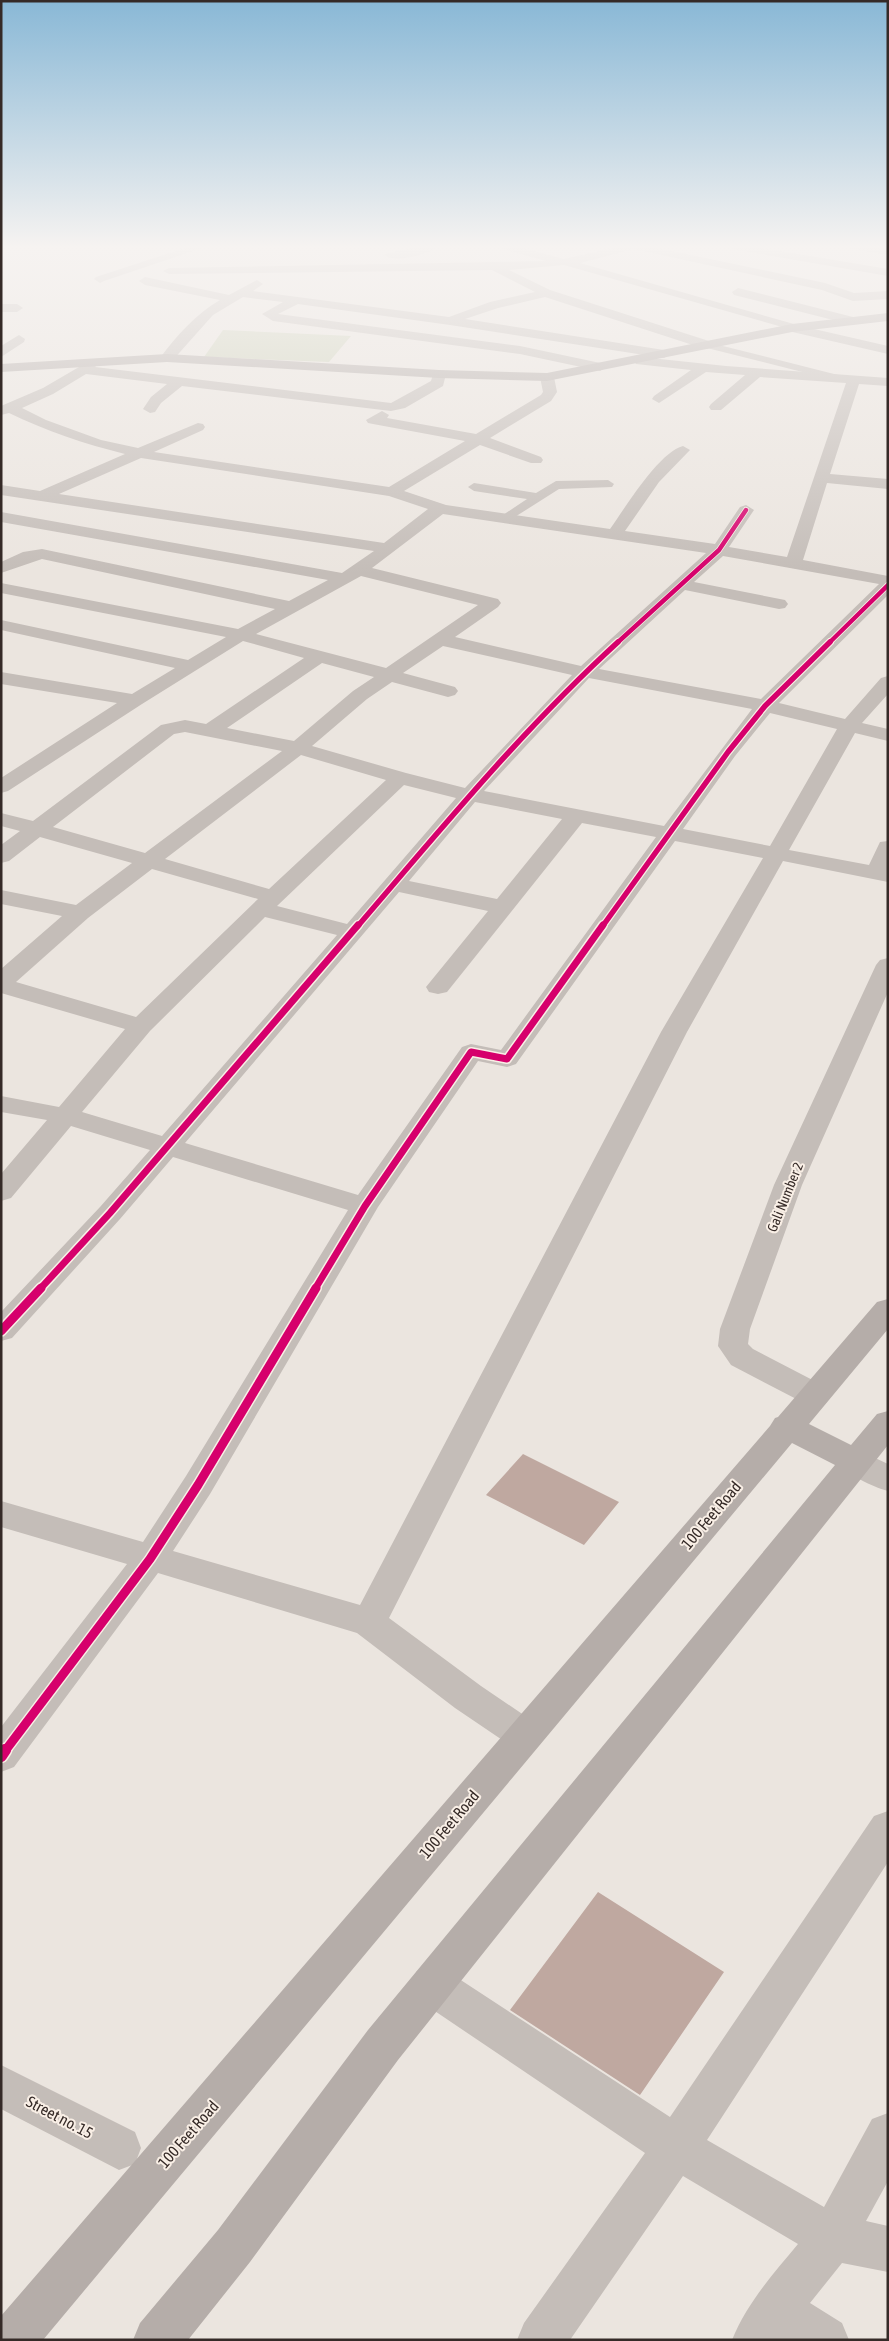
<svg xmlns="http://www.w3.org/2000/svg" width="889" height="2341" font-family="'Asap Condensed',sans-serif">
<style>
.green{fill:#cdd1b9}
.building{fill:#bfa8a0}
.lines{fill:none;stroke-linecap:round;stroke-linejoin:round}
.lane{fill:#c4bdb8;fill-rule:evenodd}
.street{fill:#c4bdb8;fill-rule:evenodd}
.secondary{fill:#b5ada9;fill-rule:evenodd}
.cycleway-far4-casing{stroke:#f9efe6;stroke-width:6}
.cycleway-far3-casing{stroke:#f9efe6;stroke-width:8}
.cycleway-far2-casing{stroke:#f9efe6;stroke-width:10}
.cycleway-far1-casing{stroke:#f9efe6;stroke-width:12}
.cycleway-casing{stroke:#f9efe6;stroke-width:15}
.cycleway-far4{stroke:#d6006c;stroke-width:4.5}
.cycleway-far3{stroke:#d6006c;stroke-width:5.5}
.cycleway-far2{stroke:#d6006c;stroke-width:7}
.cycleway-far1{stroke:#d6006c;stroke-width:9}
.cycleway{stroke:#d6006c;stroke-width:12}
.labels{text-anchor:middle;stroke-width:4;stroke-linejoin:round;paint-order:stroke}
.street-label{font-size:14px;fill:#352a27;stroke:#f9efe6}
.near-street-label{font-size:16px;fill:#352a27;stroke:#f9efe6}
</style>
<rect width="100%" height="100%" fill="#ebe5df"/>
<path class="green" d="M223,330L351,336L329,362L204,357Z"/>
<path class="building" d="M523,1454L619,1502L584,1545L486,1495Z
M598,1892L724,1972L640,2095L510,2010Z"/>
<g class="lines">
<path class="lane" d="M707,342L838,375L839,377L834,380L703,347V343Z
M608,480L614,484L612,487L559,489L507,522L503,521L501,518L503,515L527,499L474,491L468,487L474,483L536,493L556,481Z"/>
<path class="street" d="M191,246H208L104,281L100,283L94,279L96,277Z
M422,246H439C430,254 394,264 384,255C388,252 414,248 422,246Z
M497,246H515L564,259L621,246H648L825,283L854,293L888,291V299L853,301L822,290L634,249L580,263L801,326L888,346V354L788,331L786,328L564,265L509,270L550,290L712,342L713,345L707,349L702,348L545,297L498,308L465,319L664,350L671,354L664,358L450,325L298,304L278,314L520,346L605,364L607,367L600,371L520,354L273,321L262,314L283,302L243,297L213,315L172,361L167,362L160,358C177,335 196,314 220,300L145,285L139,281L145,277L229,295L257,280L263,284L253,291L449,317L490,302L535,292L492,270L169,274L163,271L169,268L546,261L499,248Z
M726,246H750L888,269V276L732,249Z
M847,246L888,249V255L853,249Z
M738,288L857,318L859,321L853,325L734,295L732,292Z
M1,304H17L23,308L17,312H1Z
M19,335L25,339L24,342L1,357V346Z
M641,357L726,366L888,378V386L859,384L830,474L888,479V489L827,483L803,560L888,576V595L779,703L845,719L881,678L888,676V694L862,723L888,729V741L855,733L789,850L869,865L880,842L888,841V882L783,861L687,1032L389,1618L481,1686L537,1724L543,1735L537,1746L524,1751L511,1746L455,1708L357,1633L158,1573L14,1767L1,1772V1727L127,1564L1,1527V1501L143,1542L186,1476L348,1210L173,1157L120,1219L12,1338L1,1341V1312L100,1207L150,1150L71,1126L11,1198L1,1201V1174L47,1120L1,1112V1096L59,1107L125,1029L1,993V969L62,916L1,904V890L76,905L132,863L40,837L9,861L1,863V845L20,831L1,826V813L33,821L161,725L185,720L206,724L304,658L243,641L142,704L8,791L1,793V778L117,703L1,684V672L132,694L175,668L1,630V620L188,660L226,637L1,593V583L238,629L275,609L42,559L1,573V562L23,552L42,549L289,601L328,580L1,522V512L342,573L374,551L1,495V485L40,491L125,454C85,444 46,431 9,413L1,415V406L43,388L91,360L98,364L95,367L391,403L431,381L434,371H444L446,374L443,386L405,408L391,411L182,386L161,403L155,412L150,413L143,409L151,397L167,384L86,374L53,394L22,408L46,420L101,440L138,448L198,423L203,424L205,427L203,430L154,452L389,487L465,441L373,424L368,423L366,420L382,411L389,415L387,418L476,434L541,395L543,392L540,377L547,373L554,377L557,392L551,401L490,438L541,457L543,460L541,463H531L480,445L404,491L446,505L610,529C625,508 659,452 683,446L690,450L659,482L625,531L715,544L740,507L746,505L754,510L729,547L787,557L846,383L760,377L721,410H711L709,407L711,404L745,375L706,372L659,403L652,399L654,396L691,370L636,364L634,361ZM141,458L389,496L428,509L384,543L59,494ZM443,514L706,553L581,666L455,637L498,607L501,603L498,599L372,568ZM723,556L879,584L761,699L599,669L685,590L779,609L785,608L788,604L785,600L694,582ZM361,576L478,605L386,668L256,634ZM443,646L572,675L465,788L406,773L312,746L367,699L392,682L448,697L455,695L458,691L455,687L403,673ZM322,663L374,677L353,691L294,741L227,728ZM589,678L752,709L664,826L484,791ZM770,713L837,729L770,846L683,829L735,756ZM185,732L282,751L145,853L53,827L174,734ZM301,755L386,780L269,889L165,859ZM404,785L456,798L347,924L277,906ZM475,802L562,819L497,899L409,881ZM582,823L656,837L501,1050L471,1044L462,1047L358,1195L185,1143L399,892L488,911L426,987L429,992L438,994L447,992ZM675,841L763,858L661,1032L360,1605L173,1551L210,1494L378,1207L478,1061L507,1067L516,1064ZM152,869L258,899L136,1017L16,982L88,918ZM265,917L337,935L162,1136L82,1112L150,1031Z
M888,958V992L802,1185L750,1329L748,1344L753,1349L826,1387L831,1395L826,1403L815,1406L804,1403L731,1365L718,1346L720,1329L774,1185L876,965L880,960Z
M856,1449L888,1464V1491C871,1486 848,1476 840,1461L844,1453Z
M888,1811V1862L707,2140L824,2207L872,2119L888,2113V2181L866,2221L888,2226V2272L842,2263L810,2303L842,2323L849,2340H732C747,2303 773,2274 798,2244L683,2176L570,2340H517L524,2323L645,2153L417,1999L411,1985L417,1971L432,1965L447,1971L670,2117L874,1816Z
M1,2065L135,2132L141,2148L135,2164L119,2170L1,2109Z"/>
<path class="secondary" d="M888,313V321L792,332L547,381L439,378L167,362L1,372V364L167,354L439,370L547,373L792,324Z
M888,1299V1329L809,1424L851,1445L877,1414L888,1411V1445L398,2060L250,2262L188,2340H133L140,2323L218,2230L368,2030L835,1465L792,1443L43,2340H1V2316L770,1426L775,1418L778,1417L877,1302Z"/>
<g class="cycleway-far4-casing">
<path id="cycleway-far4" d="M617,643L719,550L746,510
M829,643L888,585"/>
</g>
<g class="cycleway-far3-casing">
<path id="cycleway-far3" d="M357,927C441,829 523,729 618,642
M602,927L728,752L765,706L830,642"/>
</g>
<g class="cycleway-far2-casing">
<path id="cycleway-far2" d="M40,1289L110,1213L358,925
M315,1289L365,1206L471,1052L507,1059L603,925"/>
</g>
<g class="cycleway-far1-casing">
<path id="cycleway-far1" d="M1,1331L41,1288
M5,1751L150,1559L198,1485L316,1288"/>
</g>
<g class="cycleway-casing">
<path id="cycleway" d="M1,1756L5,1750"/>
</g>
<use href="#cycleway-far4" class="cycleway-far4"/>
<use href="#cycleway-far3" class="cycleway-far3"/>
<use href="#cycleway-far2" class="cycleway-far2"/>
<use href="#cycleway-far1" class="cycleway-far1"/>
<use href="#cycleway" class="cycleway"/>
</g>
<linearGradient id="sky" x2="0" y2="1"><stop stop-color="#89b8d6"/><stop offset="0.43" stop-color="#f6f3f1"/><stop offset="1" stop-color="#f6f3f1" stop-opacity="0"/></linearGradient>
<rect width="889" height="574" fill="url(#sky)"/>
<g class="labels">
<g class="street-label">
<text transform="translate(785 1197) rotate(-68)" y="5">Gali Number 2</text>
</g>
<g class="near-street-label">
<text transform="translate(711 1515) rotate(-50)" y="6">100 Feet Road</text>
<text transform="translate(449 1824) rotate(-50)" y="6">100 Feet Road</text>
<text transform="translate(60 2117) rotate(28)" y="6">Street no. 15</text>
<text transform="translate(188 2134) rotate(-49)" y="6">100 Feet Road</text>
</g>
</g>
<rect width="889" height="2341" fill="none" stroke="#352a27" stroke-width="5"/>
</svg>
